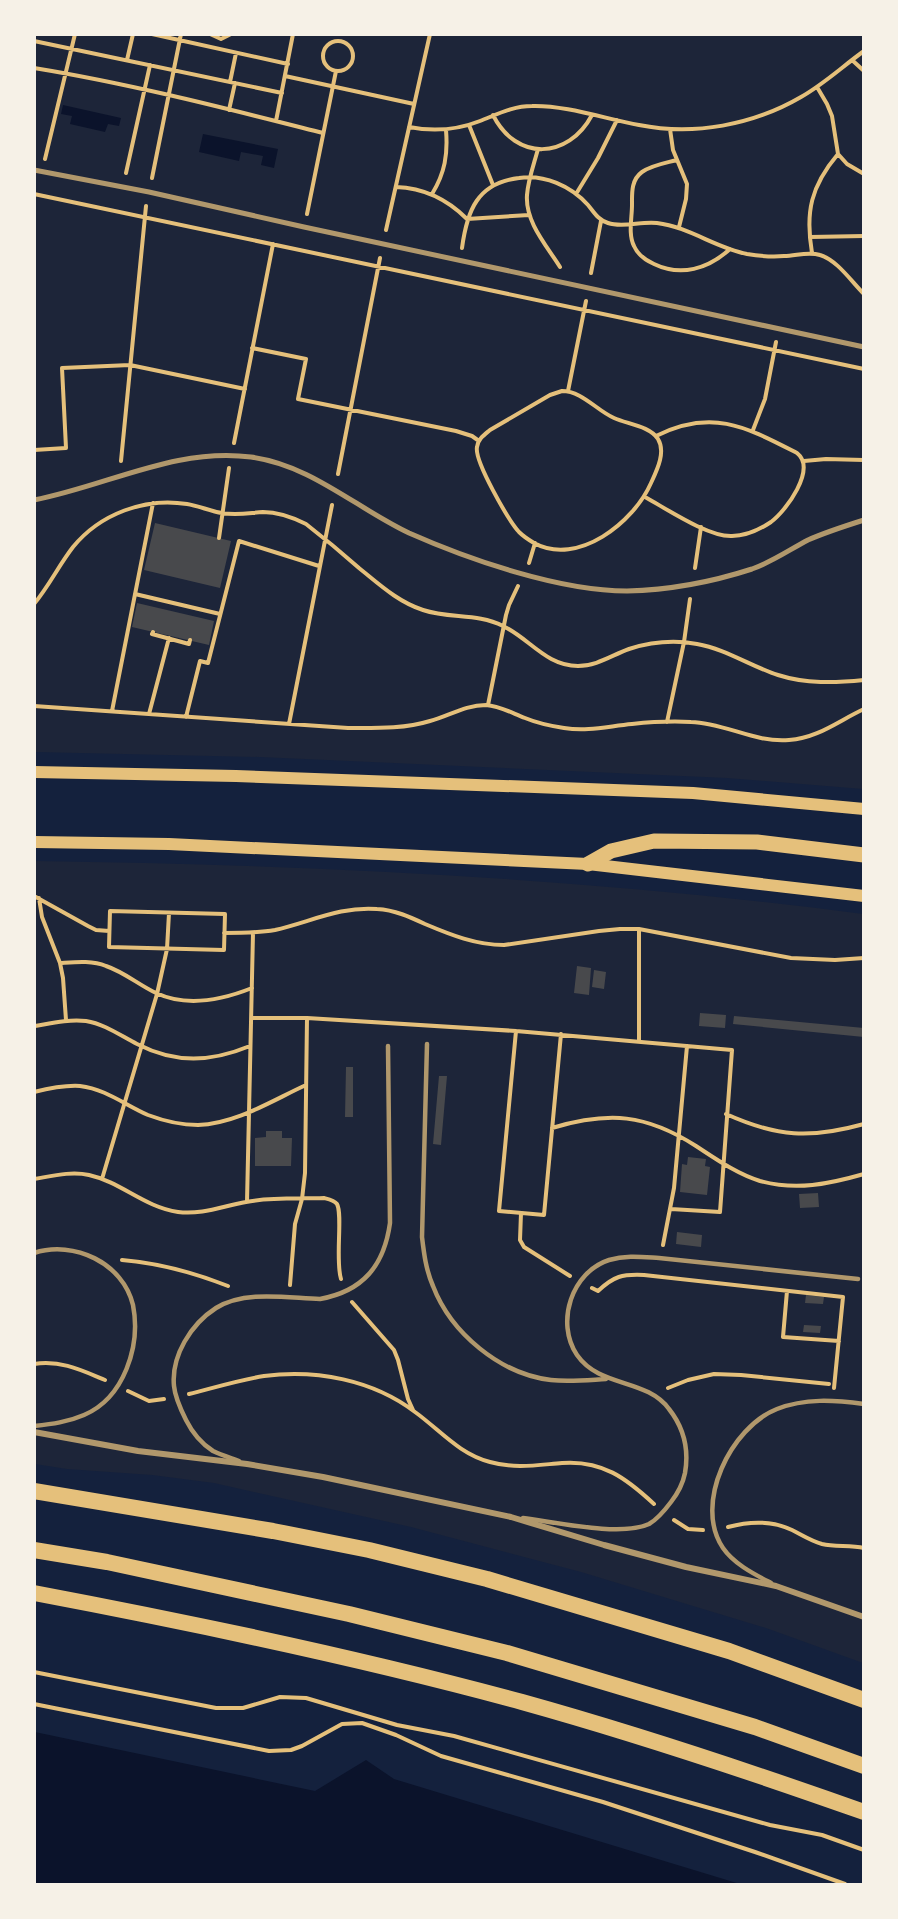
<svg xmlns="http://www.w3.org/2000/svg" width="898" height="1919" font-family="Raleway,sans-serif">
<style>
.green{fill:#1d2539}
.water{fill:#0b132b}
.building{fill:#48494c}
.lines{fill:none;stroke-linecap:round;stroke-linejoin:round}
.path{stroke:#e5c07b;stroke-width:4}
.service{stroke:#b1986c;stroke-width:4.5}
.pedestrian{stroke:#b1986c;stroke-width:5}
.minor{stroke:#b1986c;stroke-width:6}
.secondary{stroke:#e5c07b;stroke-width:12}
.primary{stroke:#e5c07b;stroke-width:15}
.trunk{stroke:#e5c07b;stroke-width:16}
</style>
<rect width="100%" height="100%" fill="#14213d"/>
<path class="green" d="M35,35H863V789L727,778L260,757L35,752Z
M35,861C312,865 588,878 863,914V1663L766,1628L581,1572L411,1527L214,1483L152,1475L67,1469L35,1464Z"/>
<path class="water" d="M63,105L121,118L119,126L108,124L105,132L70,124L72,116L61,114Z
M203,134L278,149L274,168L261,165L263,156L241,152L239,161L199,152Z
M35,1732L315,1791L366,1760L394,1779L740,1884H35Z"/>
<path class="building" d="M155,523L231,541L220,588L144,570Z
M137,603L214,621L209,645L132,627Z
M577,966L591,968L589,995L574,993Z
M594,970L606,972L604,989L592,987Z
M700,1013L726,1015L725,1028L699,1026Z
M734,1016L864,1028V1037L733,1024Z
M346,1067H353V1117H345Z
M439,1076H447L441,1145L433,1144Z
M266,1131H282V1138H292L291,1166H255V1138L266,1137Z
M688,1157L706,1159L705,1166L710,1167L707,1195L680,1192L682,1164L687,1165Z
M818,1193L819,1207L800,1208L799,1194Z
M677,1232L702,1235L701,1247L676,1244Z
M806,1295L824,1297L823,1304L805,1303Z
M804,1325L821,1326L820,1333L803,1332Z"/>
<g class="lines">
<path class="path" d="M152,34L288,64
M210,34L221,39L231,34
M34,41L282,93
M323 56a15 15 0 1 1 30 0a15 15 0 1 1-30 0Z
M127,60L133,34
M852,60L864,71
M34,68C132,84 228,109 323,133
M285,76L414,104
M230,82L236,53
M817,87L827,104L832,116L838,154L847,164L864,174
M229,110L235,83
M493,115C516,161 568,160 592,115
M276,121L293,34
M469,125L493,185
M409,127C434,132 457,130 480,121C498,114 513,106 532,106C565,105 606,119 639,125C694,136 753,125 801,97C824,84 843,66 864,51
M670,129L673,150L687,184L686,199L679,227
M538,149C534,164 528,180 527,195C525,222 547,246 560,267
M45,159L75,34
M677,160C666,163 652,165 642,172C631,180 632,193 632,205C632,218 628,234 634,246C638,255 645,260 654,264C681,277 708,269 730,249
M126,173L150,65
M152,178L181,34
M396,187C425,188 447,199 467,219L529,215
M34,194L864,369
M432,194C445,173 448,154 446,130
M576,194L598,158L617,120
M307,214L336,71
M386,230L430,34
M810,237L864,236
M462,248C467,211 477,183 519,178C544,174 571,186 588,205C594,212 598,220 608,223C623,228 641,221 657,223C689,227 716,248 747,254C759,256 772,257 784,256C796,256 808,251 820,255C837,260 851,281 864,294
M812,253C805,212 811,186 838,154
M591,273L601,221
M252,348L306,359L298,399L456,431L472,436L479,441
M562,391C582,391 596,410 614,418C627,424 650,426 658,439C666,452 657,470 651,483C634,522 578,567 534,543C529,540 523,536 519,532C509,521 474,461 477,447C478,439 484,435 490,430L550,395Z
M568,391L586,301
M753,430L765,399L776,342
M234,443L273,244
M34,450L66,448L62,368L130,365L245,389
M121,461L146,206
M804,461L826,459L864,460
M338,474L380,258
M645,497C667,509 708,537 732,536C746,536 759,530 771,522C786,511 817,469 797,453C746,427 712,408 656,436
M219,538L229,468
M529,563L535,543
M695,568L701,527
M135,594L220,614
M34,604C49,586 59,565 73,547C100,514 145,497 187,504C199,506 210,511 222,513C236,516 249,513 263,512C279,512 292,517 306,524C324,538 342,553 359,568C379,584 398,602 423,610C450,619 477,613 503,626C529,638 546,666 578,666C597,666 612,655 629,649C651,642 675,640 697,644C726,649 750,666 778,675C806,684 835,683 864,680
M153,632L152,634L189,644L190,640
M488,705L506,615L509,605L518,586
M34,706L348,728C375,728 404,729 430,721C449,716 465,705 486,705C500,706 512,713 525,718C537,723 551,726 564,728C588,732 609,726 632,724C651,722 672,721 691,722C725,723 755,743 789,740C818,738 838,721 864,709
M112,711L153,503
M149,714L169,638
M186,717L200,661L208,663L239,541L319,566
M667,722L684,642L690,599
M289,724L332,505
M34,896L88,926L96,930L109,931
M39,898L42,917L60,963L63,978L66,1020
M110,911L225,914L224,950L109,947Z
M224,933C241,933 258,933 275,930C310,922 341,906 377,909C395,910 410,917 425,924C451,935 476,945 504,945L599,931L620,929H639L791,958L835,960L864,958
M60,963C75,962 92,960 106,966C124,972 139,985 156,993C186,1007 222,1000 252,988
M34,1014V1071
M251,1018H307L516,1031L732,1050L720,1212L671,1209
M35,1026C52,1023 69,1019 86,1021C105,1024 121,1036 137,1044C176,1064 211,1062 250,1046
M516,1031L499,1211L544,1215L561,1034
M639,1041V929
M34,1092C50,1088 64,1085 80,1086C106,1089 125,1105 148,1115C164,1121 181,1125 198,1125C236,1124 273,1100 306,1085
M726,1114C777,1137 810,1139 864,1124
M552,1128C609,1111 646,1114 696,1146C716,1159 737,1174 760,1181C796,1191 829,1184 864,1174
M34,1179C52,1176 71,1171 89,1175C121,1182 144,1207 178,1212C202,1215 223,1206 246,1202C271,1197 298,1199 324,1198C328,1199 334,1200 337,1204C343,1215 335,1260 341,1279
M102,1179L157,994L167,949L169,913
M247,1202L253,933
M521,1213L520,1240L524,1247L570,1276
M663,1245L674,1188L687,1046
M122,1260C157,1263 195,1273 228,1286
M290,1285L295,1224L302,1199L305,1173L307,1018
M592,1288L598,1291C614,1276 622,1274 644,1275L843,1297L834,1388
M787,1291L783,1337L839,1341
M352,1302L394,1350L398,1360L408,1399L413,1410
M34,1364C61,1360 81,1370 105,1380
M668,1388L688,1380L714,1374L741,1375L829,1384
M128,1391L149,1401L164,1399
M189,1394C213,1388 239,1380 264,1376C316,1369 373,1380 415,1412C440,1430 459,1454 490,1462C515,1469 537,1465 562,1463C602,1460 626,1478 654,1504
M674,1520L688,1529L703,1530
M728,1527C750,1521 771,1520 792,1530C802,1535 811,1541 822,1544C835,1547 850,1545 864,1548
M34,1672L216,1708H243L280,1697L306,1698L397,1725L454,1736L770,1825L822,1835L864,1850
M34,1704L269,1751L291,1750L302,1746L342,1724L362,1723L396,1735L441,1756L603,1802L755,1852L845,1884"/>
<path class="service" d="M427,1044L422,1237C424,1254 426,1270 433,1286C451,1333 500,1374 551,1380C569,1382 588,1380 606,1379
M34,1253C74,1240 123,1263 133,1305C141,1346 124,1398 84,1415C68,1422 52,1424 34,1426
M239,1461C231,1458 221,1455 213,1451C202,1444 192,1432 186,1420C181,1410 175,1397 174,1386C171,1356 191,1324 216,1308C245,1290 287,1298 320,1299C363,1291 384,1266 390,1223L388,1046
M523,1518C555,1522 621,1537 649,1524C658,1519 665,1510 671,1502C678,1493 683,1483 685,1473C689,1450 684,1428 669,1409C646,1378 600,1388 577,1355C555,1322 572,1272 609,1260C626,1255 642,1257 659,1258L858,1279
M771,1583C754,1574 734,1564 723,1548C693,1504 731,1427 777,1409C805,1398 834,1400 864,1404"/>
<path class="pedestrian" d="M34,170L149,192L304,227L864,347
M34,500C107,486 176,447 251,457C311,465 356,508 409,533C470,560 560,591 627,591C669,590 712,582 752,569C772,562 789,550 808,540C826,532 845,526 864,520"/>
<path class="minor" d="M34,1432L138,1451L247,1464L323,1477L511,1517L604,1545L686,1567L776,1586L864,1617"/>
<path class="secondary" d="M34,772L236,776L693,793L864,809
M34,842L169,844L588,864L864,896"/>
<path class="primary" d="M588,864L611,851L654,841L757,842L864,855"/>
<path class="trunk" d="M34,1491L273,1531L369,1550L487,1579L729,1651L864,1700
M34,1550L107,1562L349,1614L507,1653L755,1727L864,1766
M34,1593C198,1624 361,1658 522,1702C637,1734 751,1772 864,1812"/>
</g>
<rect width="898" height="1919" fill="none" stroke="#f6f1e7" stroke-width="72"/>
</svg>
